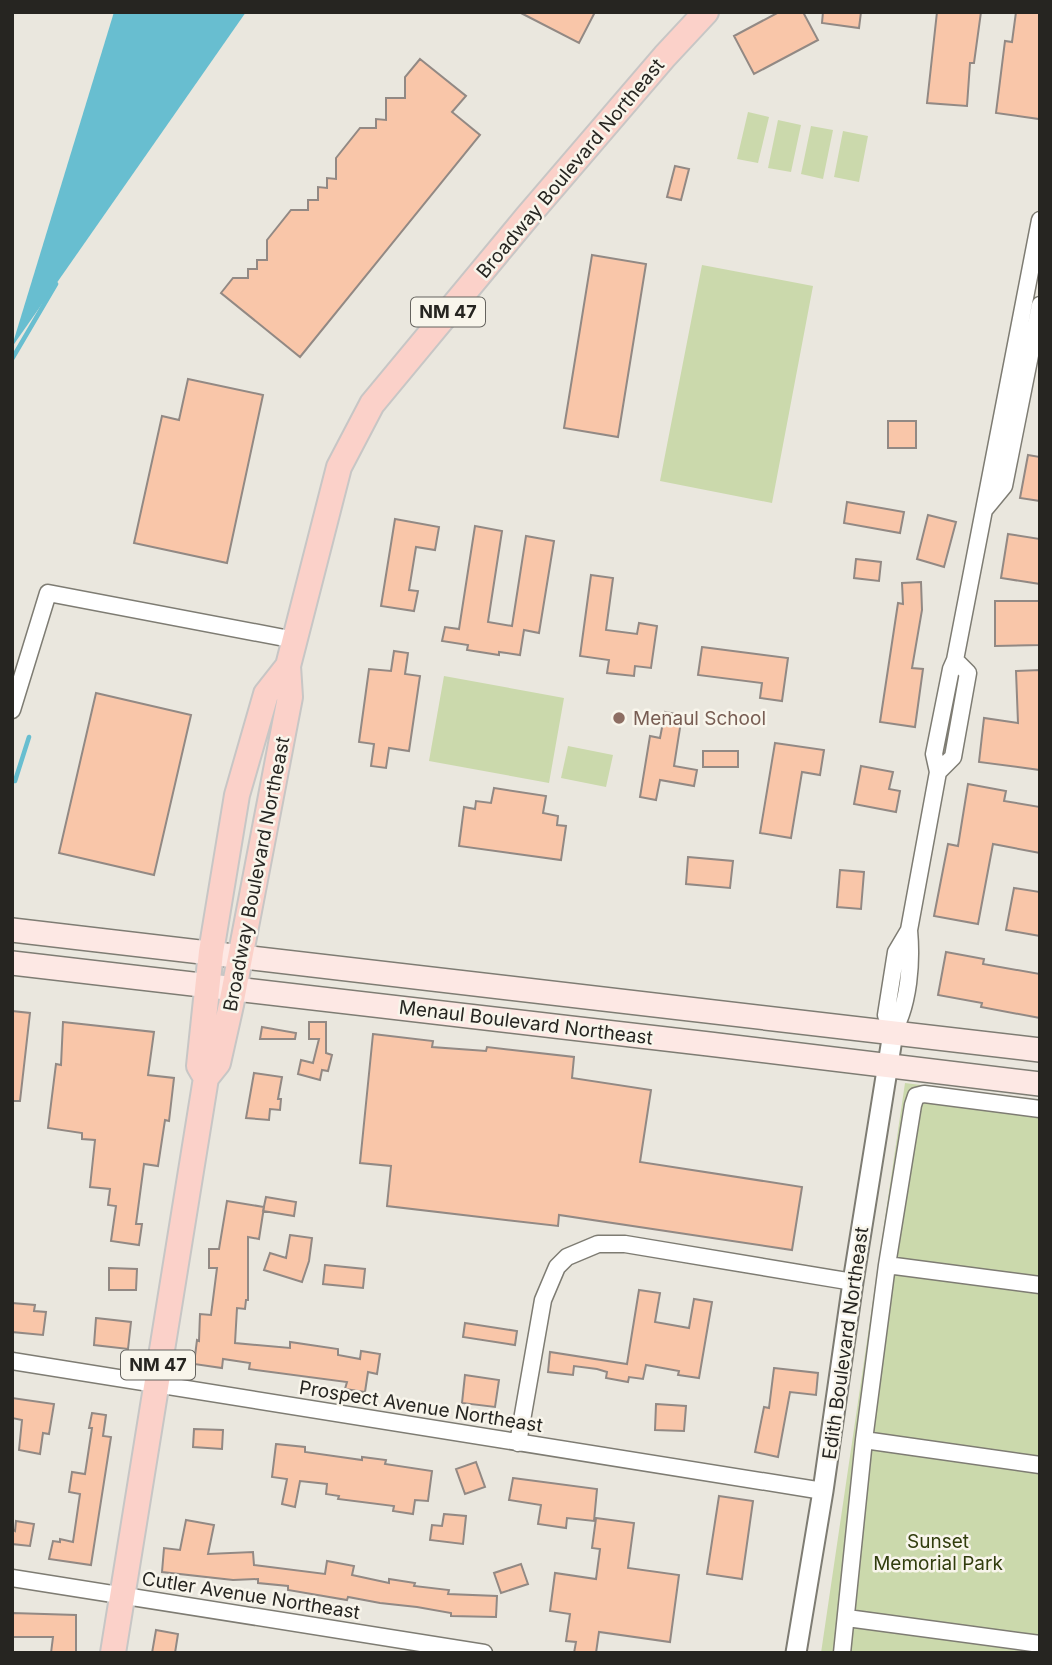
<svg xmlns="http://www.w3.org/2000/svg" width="1052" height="1665" font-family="Inter,sans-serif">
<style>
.green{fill:#cbd9ac}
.water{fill:#68bed0}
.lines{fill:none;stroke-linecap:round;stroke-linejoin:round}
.stream{stroke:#68bed0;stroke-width:4.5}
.building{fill:#f9c6a9;stroke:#928984;stroke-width:2}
.minor-casing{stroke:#7e7c73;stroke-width:19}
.tertiary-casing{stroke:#7e7c73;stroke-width:23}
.secondary-casing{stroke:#7e7c73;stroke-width:26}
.primary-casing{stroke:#c7c6c5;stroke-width:28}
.minor{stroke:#fff;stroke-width:16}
.tertiary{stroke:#fff;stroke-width:19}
.secondary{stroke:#fde8e4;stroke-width:23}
.primary{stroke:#fbd1c9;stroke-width:24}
.education-dot{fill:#8d6e63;stroke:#f8f5eb;stroke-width:2.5}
.labels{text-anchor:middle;stroke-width:5;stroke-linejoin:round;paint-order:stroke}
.shield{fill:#f8f5eb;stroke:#65635e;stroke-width:2}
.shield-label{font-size:18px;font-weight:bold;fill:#262521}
.street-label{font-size:19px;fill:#262521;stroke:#f8f5eb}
.education-label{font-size:19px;fill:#785e54;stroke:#f8f5eb;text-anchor:start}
.park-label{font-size:19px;fill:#313d0d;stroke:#f8f5eb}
</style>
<rect width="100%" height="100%" fill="#eae7de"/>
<path class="green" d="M748,112L769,117L758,163L737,159Z
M778,120L801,125L791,172L768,168Z
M811,126L833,130L823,179L801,174Z
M843,131L868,136L859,182L834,177Z
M702,265L813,286L772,503L660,481Z
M444,676L564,698L549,783L429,761Z
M568,746L613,755L606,787L561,778Z
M905,1083L1040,1100V1653H821Z"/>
<path class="water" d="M114,12H246L12,347V346Z"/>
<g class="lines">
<path class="stream" d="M12,359L56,284
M15,781L29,737"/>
</g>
<path class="building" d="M519,12H595L579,43Z
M779,12H803L818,40L754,74L734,36Z
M823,12H861L859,28L822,23Z
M937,12H981L974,63H970L967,106L927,103Z
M1016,12H1040L1039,119L996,113L1005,41L1012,42Z
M420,59L466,96L452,112L480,135L300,357L221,293L233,278H248V269H257V260H267V240L291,210H308V200H318V187L327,188V178L336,179V158L360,128H376V119L386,120V98H405V77Z
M675,166L689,169L681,200L667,197Z
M592,255L646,264L618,437L564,428Z
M188,379L263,395L227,563L134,543L162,416L179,420Z
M888,421H916V448H888Z
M1028,455L1040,457V501L1020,498Z
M847,502L904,512L900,533L844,523Z
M928,515L956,522L944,567L917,559Z
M395,519L439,527L435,550L416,547L409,590L418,591L414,611L381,606Z
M475,526L502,531L488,622L512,626L526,536L554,541L539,633L524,630L520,655L499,652V655L467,650L468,645L442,641L445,627L459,629Z
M1008,534L1040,539V584L1001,578Z
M856,559L881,562L879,581L854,578Z
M591,575L613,578L606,630L637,634L639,623L657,626L651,668L635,666L634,676L607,673L609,660L580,656Z
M921,582L922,610L912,668L923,669L915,727L880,722L898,603L903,604L902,583Z
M995,601H1040V645L995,646Z
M702,647L788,658L782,701L760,698L762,683L698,675Z
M394,651L408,653L405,674L420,676L409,751L389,748L386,768L371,766L374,744L359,742L369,669L391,671Z
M1040,670V770L979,762L984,718L1018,723L1016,671Z
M96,693L191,715L154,875L59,853Z
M665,712L682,715L674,766L697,770L694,786L660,780L656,800L640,797L650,736L660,738Z
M775,743L824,750L820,775L802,772L791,838L760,833Z
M703,751H738V767H703Z
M861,766L893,772L889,789L900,791L896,812L854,804Z
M968,784L1006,791L1004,801L1040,807V853L993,844L978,924L934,916L948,844L958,846Z
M494,788L546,796L543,813L558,816L557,825L566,826L561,860L459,846L464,807L475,809L476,801L491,803Z
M688,857L733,861L730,888L686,884Z
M840,870L864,872L861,909L837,907Z
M1014,888L1040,892V936L1006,930Z
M946,952L984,959L983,964L1040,974V1018L981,1007L982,1003L938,995Z
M12,1011L30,1013L20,1101H12Z
M63,1022L154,1032L148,1075L174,1078L169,1121L165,1120L158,1166L144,1164L136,1224H142L139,1245L111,1241L116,1206L108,1205L110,1189L90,1187L95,1140L82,1139V1133L48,1128L56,1064L61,1065Z
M309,1022H326V1053L332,1055L328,1071L322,1070L320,1080L298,1074L301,1060L313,1063L319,1039H309Z
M262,1027L296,1033L295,1039H260Z
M373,1034L433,1041L432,1047L486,1051L487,1047L574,1057L572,1078L651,1090L640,1162L802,1187L792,1250L559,1215L558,1226L387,1206L391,1166L360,1163Z
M254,1073L282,1077L278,1099H281L280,1110L270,1109L269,1120L246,1118Z
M266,1197L296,1202L294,1216L263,1211Z
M227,1201L264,1207L259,1239L248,1237V1300H246L245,1309L237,1308L235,1343L290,1348V1342L338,1349V1355L360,1359L361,1351L380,1354L377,1374L368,1372L365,1392L345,1389L347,1382L249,1369L250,1363L223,1359L222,1368L194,1364L197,1340L199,1341L200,1314L211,1315L217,1268H209V1249H219Z
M290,1235L312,1238L309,1261L302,1282L264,1270L270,1253L286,1258Z
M325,1265L365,1269L363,1288L323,1284Z
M109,1268L137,1269L136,1290H109Z
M639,1290L660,1293L655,1322L689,1328L694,1299L712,1302L699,1378L678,1375L679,1371L646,1365L643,1379L629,1377L628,1382L606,1378L607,1372L597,1369L574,1366L573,1375L548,1372L550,1352L627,1364Z
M12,1303L35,1305L34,1311L46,1312L43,1335L12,1332Z
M96,1318L131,1322L128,1349L94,1345Z
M465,1323L517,1331L515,1345L463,1337Z
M774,1368L818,1373L816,1395L790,1392L778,1457L755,1452L764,1407L769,1408Z
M465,1375L499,1380L495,1407L462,1403Z
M12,1398L54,1404L49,1434L43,1433L40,1454L19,1450L22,1420L12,1418Z
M656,1404L686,1406L684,1431L655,1430Z
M92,1413L106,1415L103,1436L111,1437L91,1565L49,1559L53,1541L60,1542V1539L73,1542L80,1494L69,1492L72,1472L85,1474L92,1428H89Z
M194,1429L223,1430L222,1449L193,1447Z
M276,1444L305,1447V1452L362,1460V1457L386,1460L385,1464L432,1471L428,1501L415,1500L413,1514L393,1511L394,1506L338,1499L339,1496L326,1494L327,1484L300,1481L295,1507L282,1504L287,1479L272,1477Z
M476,1462L485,1487L465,1494L456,1469Z
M513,1478L597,1489L594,1521L567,1518L566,1528L538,1524L541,1505L509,1500Z
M719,1496L753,1501L742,1579L707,1574Z
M444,1514L466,1516L463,1544L430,1540L432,1525L442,1526Z
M596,1518L634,1523L628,1568L679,1575L670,1642L599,1632L596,1653H574L576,1642L566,1641L570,1614L550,1611L555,1573L596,1579L600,1549L592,1548Z
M186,1520L214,1525L208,1554L253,1552L254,1565L325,1574L327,1561L354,1566L352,1575L389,1583V1579L415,1583L414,1586L449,1590L448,1594L497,1596L496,1617L451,1616V1613L417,1607L380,1603L348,1597L347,1600L288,1590V1586L258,1583V1579L233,1580L162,1572L164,1548L180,1550Z
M16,1521L34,1524L30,1546L12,1544V1529L15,1531Z
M521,1564L528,1584L501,1593L494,1573Z
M12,1613L76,1615V1653H51L53,1637H12Z
M156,1630L178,1634L175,1653H152Z"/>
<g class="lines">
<g class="minor-casing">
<path id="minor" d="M985,509L1004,486L1040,305
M12,710L48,593L295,640
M938,772L953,757L968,673L955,660
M893,1033C909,1003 912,963 909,930L938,772L934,754L951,669L955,660L1040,220
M893,1033L886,1015L896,952L909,930
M887,1265L1040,1285
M12,1361L823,1491
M864,1440L1040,1465
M518,1443L543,1300L557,1267L567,1257L598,1244H625L853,1282
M12,1578L484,1653
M847,1618L1040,1644
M842,1653L864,1440L887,1265L913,1105L916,1096L924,1094L1040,1109"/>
</g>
<g class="tertiary-casing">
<path id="tertiary" d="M796,1653L823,1491L853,1282L893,1033"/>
</g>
<g class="secondary-casing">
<path id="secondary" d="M12,930L1040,1050
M12,963L709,1044L1040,1084"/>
</g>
<g class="primary-casing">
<path id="primary" d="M206,1078L199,1066L211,952L237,795L266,694L288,666
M113,1653L206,1078L218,1063L231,1005L290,697L288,666L339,467L372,404L527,217L665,56L706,12"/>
</g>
<use href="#minor" class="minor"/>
<use href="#tertiary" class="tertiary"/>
<use href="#secondary" class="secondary"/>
<use href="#primary" class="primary"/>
</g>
<circle class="education-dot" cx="619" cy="718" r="7"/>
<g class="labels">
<g class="shield">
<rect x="411" y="297.5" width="74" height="29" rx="5"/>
<rect x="121" y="1350.5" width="74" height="29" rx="5"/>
</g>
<g class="shield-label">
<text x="448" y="318">NM 47</text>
<text x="158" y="1371">NM 47</text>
</g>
<g class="street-label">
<text transform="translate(570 168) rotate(-50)" y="7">Broadway Boulevard Northeast</text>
<text transform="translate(256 874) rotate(-79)" y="7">Broadway Boulevard Northeast</text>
<text transform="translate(526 1022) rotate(7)" y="7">Menaul Boulevard Northeast</text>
<text transform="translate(845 1343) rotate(-82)" y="7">Edith Boulevard Northeast</text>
<text transform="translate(421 1406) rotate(9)" y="7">Prospect Avenue Northeast</text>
<text transform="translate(251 1595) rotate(9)" y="7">Cutler Avenue Northeast</text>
</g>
<g class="education-label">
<text x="633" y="725">Menaul School</text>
</g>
<g class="park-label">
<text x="938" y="1548">Sunset<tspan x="938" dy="22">Memorial Park</tspan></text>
</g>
</g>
<rect width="1052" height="1665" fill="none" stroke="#262521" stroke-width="28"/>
</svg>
